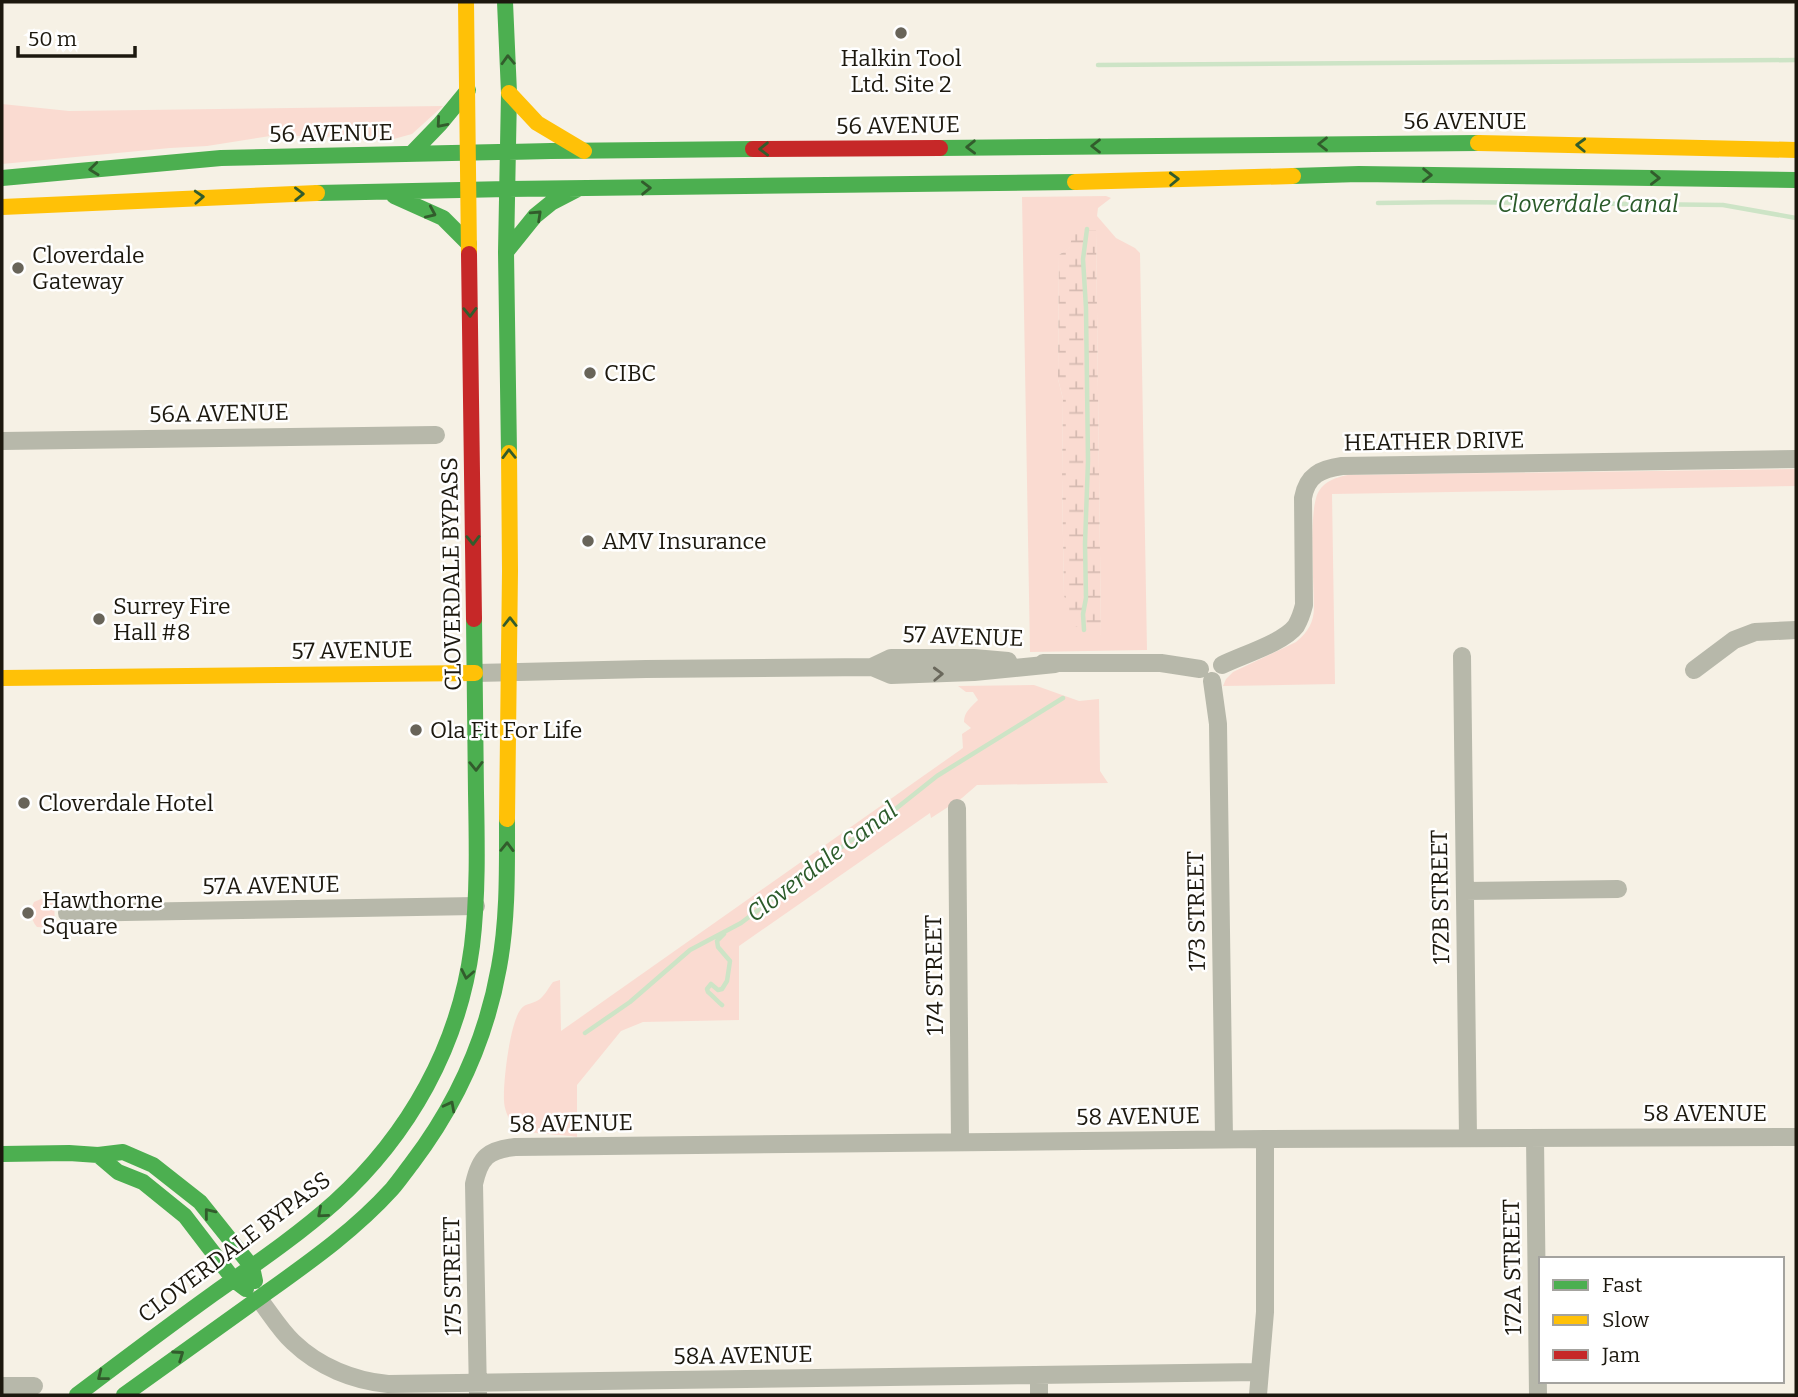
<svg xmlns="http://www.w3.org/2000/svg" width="1798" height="1397" font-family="Bitter,serif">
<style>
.grass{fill:#fadbd1;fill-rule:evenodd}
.wetland{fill:url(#wetland-marsh)}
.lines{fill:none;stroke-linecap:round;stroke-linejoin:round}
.stream{stroke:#cde4c6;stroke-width:4.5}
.street{stroke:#b7b8aa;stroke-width:18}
.fast{stroke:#4caf50;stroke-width:16}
.slow{stroke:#ffc107;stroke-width:16}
.jam{stroke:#c62828;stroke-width:16}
.oneway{stroke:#325c2c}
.oneway2{stroke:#6a685c}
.poi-dot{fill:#686459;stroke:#fff;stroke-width:2.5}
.labels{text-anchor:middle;stroke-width:5;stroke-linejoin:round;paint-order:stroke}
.poi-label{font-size:23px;fill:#1c180e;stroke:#fff;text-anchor:start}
.street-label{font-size:23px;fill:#1c180e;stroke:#fff}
.water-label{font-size:24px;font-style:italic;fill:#2b5b2a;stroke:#fff}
</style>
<defs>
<pattern id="wetland-marsh" width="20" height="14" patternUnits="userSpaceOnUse" patternTransform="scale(1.75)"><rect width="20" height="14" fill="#fadbd1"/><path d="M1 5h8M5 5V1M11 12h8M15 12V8" fill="none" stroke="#d6bbb2"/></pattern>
</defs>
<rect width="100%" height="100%" fill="#f6f1e5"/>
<path class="grass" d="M2,104L69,111L443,106L412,134L390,140L373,141L321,136H270L207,146L170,148L2,164Z
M1106,196L1111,198L1098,208L1097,216L1116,238L1135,248L1140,253L1147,650L1030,652L1022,197ZM1096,230L1101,634V635L1064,595L1062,479L1063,399L1058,379L1059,255Z
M1796,469V486L1332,494L1335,684L1223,686L1226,679L1233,672L1296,642C1308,632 1314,622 1314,607C1314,585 1308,507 1319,491C1325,481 1337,477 1348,475Z
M1034,685L1079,701L1099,699L1100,771L1108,783L977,785L962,798L931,818L930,813L739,946V1020L643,1022L621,1031L577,1085V1137C562,1134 529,1135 518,1128C509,1123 504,1109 504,1100C503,1082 510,1022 521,1009C525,1003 534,1004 540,999C545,995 549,987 553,982L560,980L561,1031L963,748L962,734L971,728L964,722C964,712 971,707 978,700L973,692H966L958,686Z
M54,898L55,928L37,927C31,921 30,910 34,902L41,899Z"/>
<path class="wetland" d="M1073,230H1096L1101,635L1072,625L1064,595L1062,477L1063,399L1058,379L1059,255L1070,247Z"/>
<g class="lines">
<path class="stream" d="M1098,65L1796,60
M1378,203L1452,202L1723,205L1796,218
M1084,630L1083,614L1086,598L1085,544L1088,461L1086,308L1083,259L1087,229
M722,1005C717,1001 713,996 708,992L707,989L711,984L718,990L722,989L727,981L730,961L718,947L717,941L724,934
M585,1033L630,1002L690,950L741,923L839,849L888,815L937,776L1063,698"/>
<path class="street" d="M2,441L436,435
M1462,656L1468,1138
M1043,663H1161L1200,669
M1222,665C1242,655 1283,643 1296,626C1300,619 1302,613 1304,605L1303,498C1307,475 1321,469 1342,466L1796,459
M872,667L891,658H974L1008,661
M1694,670L1734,640L1755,632L1796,630
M475,673L646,669L872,667L891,675L974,672L1055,664
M1212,681L1218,724L1224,1139
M957,808L960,1142
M1465,891L1618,889
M67,913L476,906
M1535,1138L1538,1395
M259,1299C270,1313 280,1330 293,1342C319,1367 354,1381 388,1384L1260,1372
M1039,1375V1395
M2,1386H34
M478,1395L474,1184C480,1157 488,1150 515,1147L1265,1139L1796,1137
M1258,1395L1265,1312V1139"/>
<path class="fast" d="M505,2L509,93L506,252L509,453
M940,148L1478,143
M411,154L440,124L468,90
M1293,176L1359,174L1796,180
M2,178L221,158L551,151L753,149
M317,193L508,189L1075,182
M394,196L443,218L469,244
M506,252L535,216L551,203L578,189
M2,1154L69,1153L98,1155L123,1152L153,1165L200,1202L252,1267L255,1281
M98,1155L118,1172L143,1182L185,1216L234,1280L246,1289
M77,1395C122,1361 167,1327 213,1294C254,1265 297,1236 335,1202C409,1135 459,1046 472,946C478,896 477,844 476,793C475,735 475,677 474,619
M124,1395C170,1362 216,1329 262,1296C308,1263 354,1231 392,1189C399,1181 405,1172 412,1163C456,1105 486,1040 499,967C508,919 507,868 507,819"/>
<path class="slow" d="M466,2L469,254
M509,93L537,123L584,151
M1478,143L1796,150
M1075,182L1293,176
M2,207L317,193
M2,678L475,673
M507,819L510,571L509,453"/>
<path class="jam" d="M753,149L940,148
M469,254L474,619"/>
</g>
<defs><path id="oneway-chevron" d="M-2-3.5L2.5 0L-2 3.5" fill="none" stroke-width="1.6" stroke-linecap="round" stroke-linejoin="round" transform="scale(1.75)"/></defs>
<g class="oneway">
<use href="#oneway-chevron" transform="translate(508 60) rotate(-92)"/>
<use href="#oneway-chevron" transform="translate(441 123) rotate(131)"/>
<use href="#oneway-chevron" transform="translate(1323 144) rotate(180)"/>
<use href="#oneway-chevron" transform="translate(1581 145) rotate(-178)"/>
<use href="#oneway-chevron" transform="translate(1096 146) rotate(180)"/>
<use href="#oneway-chevron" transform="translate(971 147) rotate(179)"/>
<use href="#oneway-chevron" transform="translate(764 149) rotate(179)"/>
<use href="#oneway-chevron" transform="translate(94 169) rotate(174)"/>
<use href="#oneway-chevron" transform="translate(1427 175) rotate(1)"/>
<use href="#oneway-chevron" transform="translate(1655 178) rotate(1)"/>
<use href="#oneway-chevron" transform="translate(1174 179) rotate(-2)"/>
<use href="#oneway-chevron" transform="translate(646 188) rotate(-1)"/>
<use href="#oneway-chevron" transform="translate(299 194) rotate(-1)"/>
<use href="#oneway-chevron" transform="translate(199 197) rotate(-3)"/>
<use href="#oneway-chevron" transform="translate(431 213) rotate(24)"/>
<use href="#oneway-chevron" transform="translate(537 215) rotate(-43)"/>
<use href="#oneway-chevron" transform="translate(470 312) rotate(89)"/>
<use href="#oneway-chevron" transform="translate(509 454) rotate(-91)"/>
<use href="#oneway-chevron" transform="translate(473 540) rotate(89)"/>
<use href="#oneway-chevron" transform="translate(510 622) rotate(-90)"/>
<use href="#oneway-chevron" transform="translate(476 766) rotate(89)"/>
<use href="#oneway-chevron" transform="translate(507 847) rotate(-89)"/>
<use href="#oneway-chevron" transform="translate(467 974) rotate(101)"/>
<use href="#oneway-chevron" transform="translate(450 1106) rotate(-62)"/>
<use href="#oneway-chevron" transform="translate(209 1213) rotate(-129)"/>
<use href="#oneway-chevron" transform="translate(322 1213) rotate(139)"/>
<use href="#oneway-chevron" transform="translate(179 1355) rotate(-35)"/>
<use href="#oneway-chevron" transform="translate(102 1376) rotate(142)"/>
</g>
<use class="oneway2" href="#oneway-chevron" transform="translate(938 674) rotate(-2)"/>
<g class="poi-dot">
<circle cx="901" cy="33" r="7"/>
<circle cx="18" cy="268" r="7"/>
<circle cx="590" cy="373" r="7"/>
<circle cx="588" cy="541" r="7"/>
<circle cx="99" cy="619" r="7"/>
<circle cx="416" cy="730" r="7"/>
<circle cx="24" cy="803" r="7"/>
<circle cx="28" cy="913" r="7"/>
</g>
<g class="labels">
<g class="poi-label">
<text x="901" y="66" text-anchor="middle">Halkin Tool<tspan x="901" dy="26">Ltd. Site 2</tspan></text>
<text x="32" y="263">Cloverdale<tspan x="32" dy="26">Gateway</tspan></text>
<text x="604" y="381">CIBC</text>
<text x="602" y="549">AMV Insurance</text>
<text x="113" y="614">Surrey Fire<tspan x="113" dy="26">Hall #8</tspan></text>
<text x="430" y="738">Ola Fit For Life</text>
<text x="38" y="811">Cloverdale Hotel</text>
<text x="42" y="908">Hawthorne<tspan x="42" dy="26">Square</tspan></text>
</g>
<g class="street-label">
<text x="1465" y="129">56 AVENUE</text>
<text transform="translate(898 125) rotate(-1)" y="8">56 AVENUE</text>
<text transform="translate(331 133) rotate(-1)" y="8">56 AVENUE</text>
<text transform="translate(219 413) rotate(-1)" y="8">56A AVENUE</text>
<text transform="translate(1434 441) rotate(-1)" y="8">HEATHER DRIVE</text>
<text transform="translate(451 574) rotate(-91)" y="8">CLOVERDALE BYPASS</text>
<text transform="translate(963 636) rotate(2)" y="8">57 AVENUE</text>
<text transform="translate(352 650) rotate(-1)" y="8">57 AVENUE</text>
<text transform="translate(271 885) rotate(-1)" y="8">57A AVENUE</text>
<text transform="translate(1440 897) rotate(-91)" y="8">172B STREET</text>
<text transform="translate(1196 911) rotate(-91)" y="8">173 STREET</text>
<text transform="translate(934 975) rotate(-91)" y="8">174 STREET</text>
<text x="1705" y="1121">58 AVENUE</text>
<text transform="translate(1138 1116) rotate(-1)" y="8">58 AVENUE</text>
<text transform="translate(571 1123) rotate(-1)" y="8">58 AVENUE</text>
<text transform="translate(234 1247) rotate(-37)" y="8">CLOVERDALE BYPASS</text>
<text transform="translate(1512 1267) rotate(-91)" y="8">172A STREET</text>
<text transform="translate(452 1276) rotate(-91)" y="8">175 STREET</text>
<text transform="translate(743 1355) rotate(-1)" y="8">58A AVENUE</text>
</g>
<g class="water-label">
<text x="1588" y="212">Cloverdale Canal</text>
<text transform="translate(822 862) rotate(-37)" y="8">Cloverdale Canal</text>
</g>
</g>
<rect width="1798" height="1397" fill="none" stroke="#1c180e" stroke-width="7"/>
<rect x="1539" y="1257" width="245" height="126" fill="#ffffff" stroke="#a4a39f" stroke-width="2"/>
<rect x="1553" y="1280" width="35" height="10" fill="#4caf50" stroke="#a4a39f" stroke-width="2"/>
<text x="1602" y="1292" font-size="21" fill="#1c180e">Fast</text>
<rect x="1553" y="1315" width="35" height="10" fill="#ffc107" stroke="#a4a39f" stroke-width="2"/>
<text x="1602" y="1327" font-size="21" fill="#1c180e">Slow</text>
<rect x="1553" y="1350" width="35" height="10" fill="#c62828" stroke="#a4a39f" stroke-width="2"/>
<text x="1602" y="1362" font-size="21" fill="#1c180e">Jam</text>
<path d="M18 46v10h117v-10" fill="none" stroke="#1c180e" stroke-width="3.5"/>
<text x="28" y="46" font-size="21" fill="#1c180e" stroke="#ffffff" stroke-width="5" paint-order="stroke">50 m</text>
</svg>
